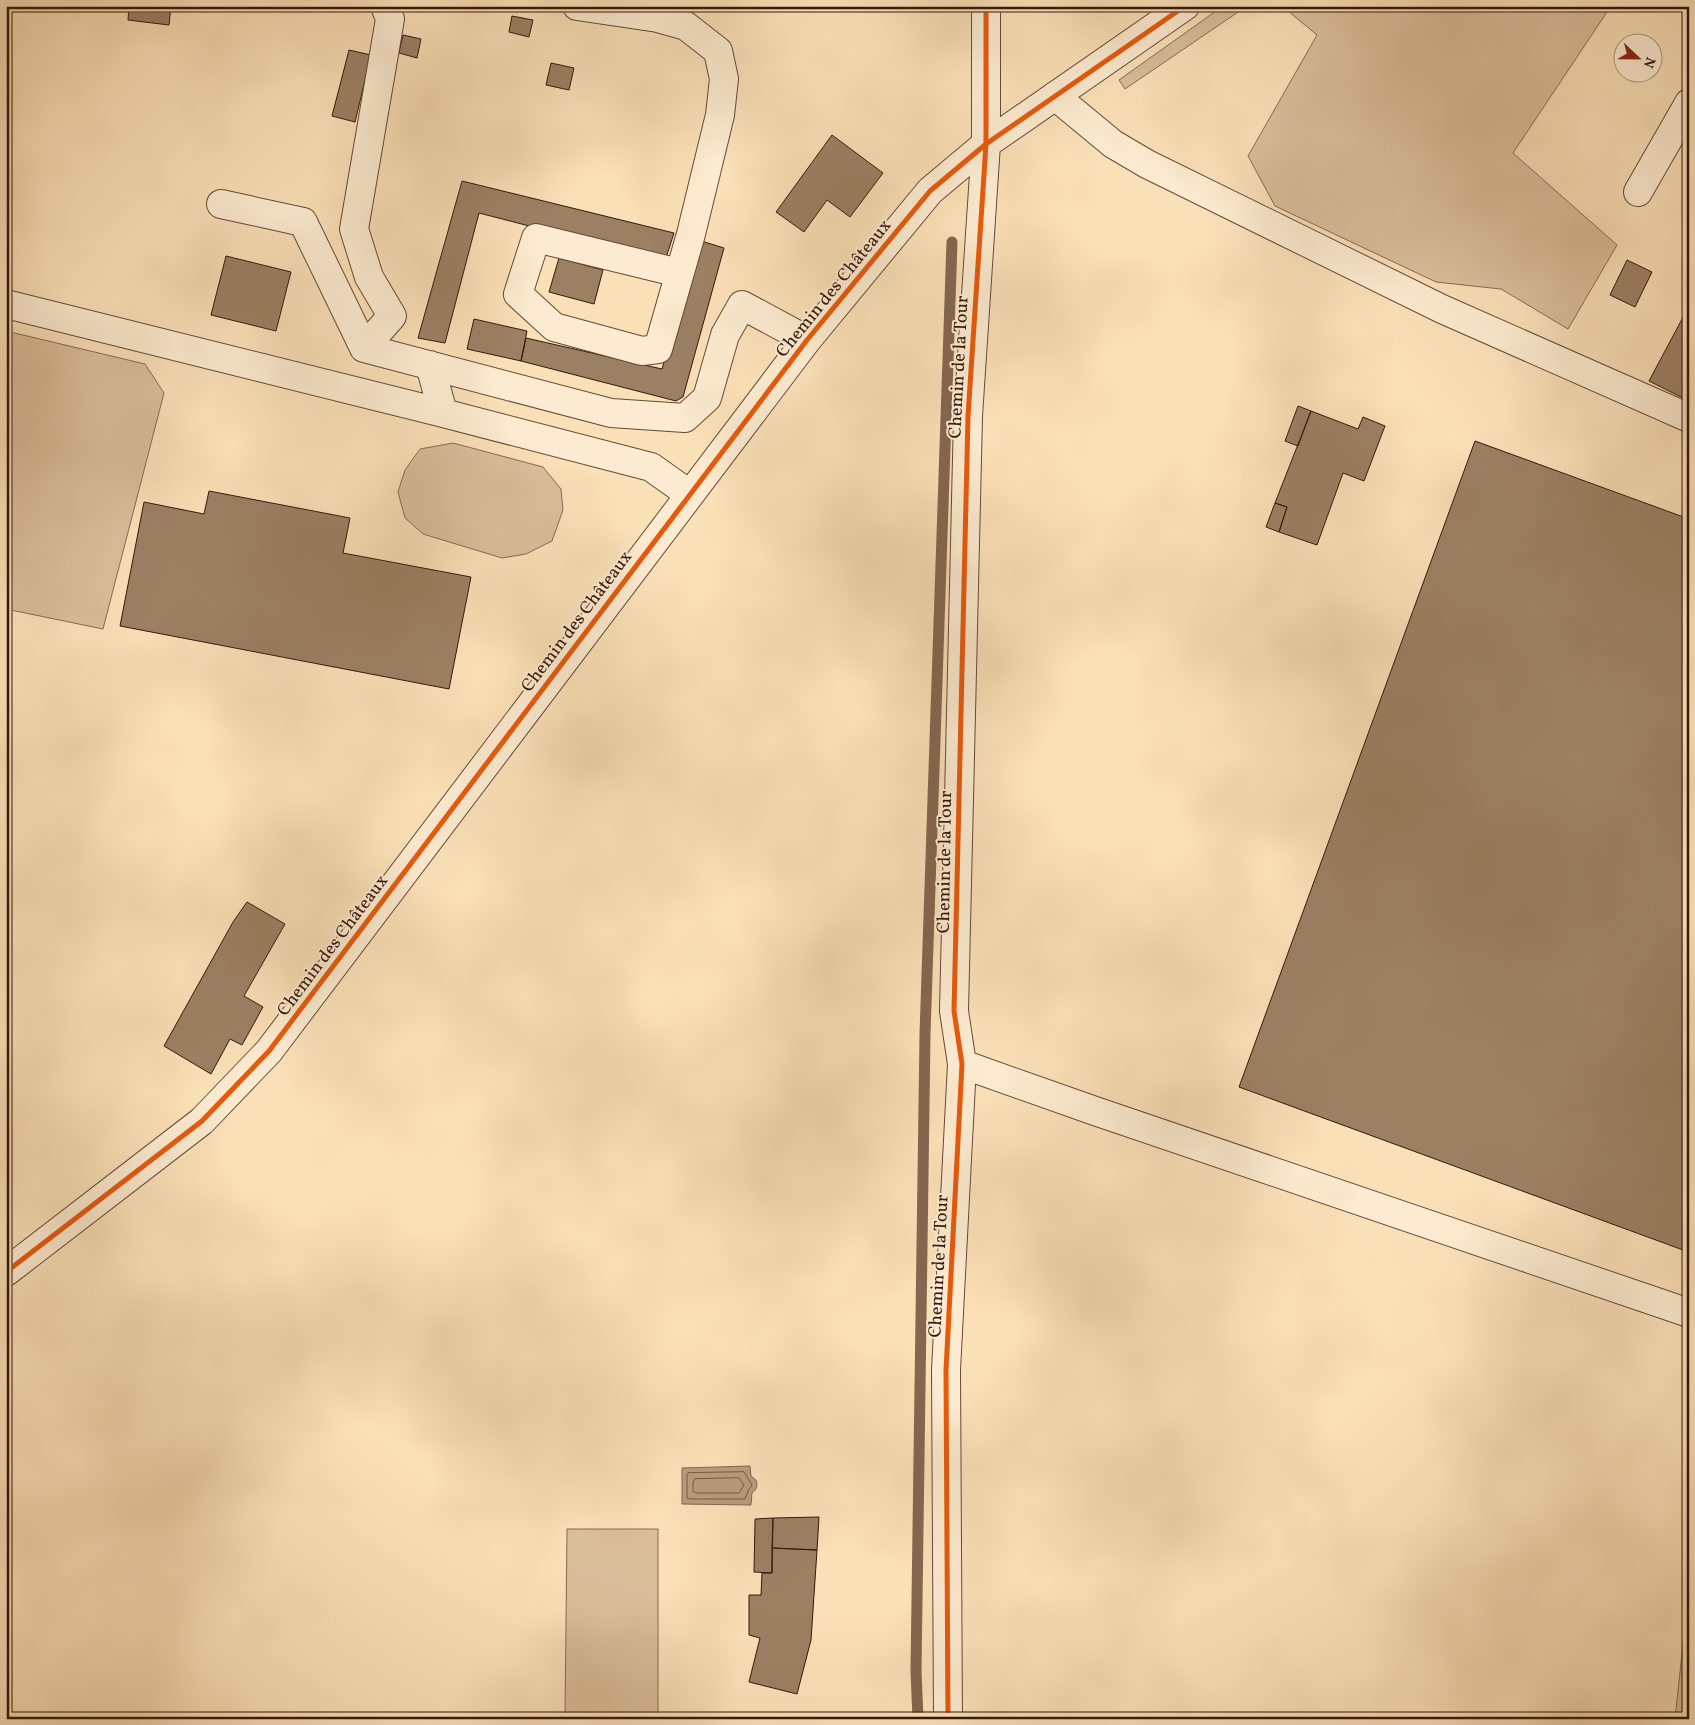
<svg xmlns="http://www.w3.org/2000/svg" width="1695" height="1725" font-family="Vollkorn,serif">
<style>
.green{fill:#d9be9a;stroke:#876a52}
.water{fill:#b79c7d;stroke:#83674f}
.lines{fill:none;stroke-linecap:round;stroke-linejoin:round}
.shore{stroke:#765a44;stroke-width:1}
.stream{stroke:#83674f;stroke-width:11}
.building{fill:#9b8064;stroke:#35170b}
.minor-casing{stroke:#664936;stroke-width:30}
.minor{stroke:#fcebd0;stroke-width:28}
.cycleway-casing{stroke:#fcebd0;stroke-width:8}
.cycleway{stroke:#e8590c;stroke-width:5}
.labels{text-anchor:middle;stroke-width:4;stroke-linejoin:round;paint-order:stroke}
.street-label{font-size:18px;fill:#35170b;stroke:#fcebd0}
</style>
<rect width="100%" height="100%" fill="#fae0b7"/>
<filter id="stains"><feTurbulence type="fractalNoise" baseFrequency=".004" numOctaves="4"/><feColorMatrix values="0 0 0 0 .2 0 0 0 0 .09 0 0 0 0 .02 0 0 0 .5 -.17"/></filter>
<radialGradient id="worn" r=".72"><stop offset=".6" stop-color="#630" stop-opacity="0"/><stop offset="1" stop-color="#630" stop-opacity=".3"/></radialGradient>
<path class="green" d="M1223,6H1247L1125,89L1119,80Z
M1282,6H1611L1513,153L1617,245L1568,329L1501,289L1436,282L1275,206L1248,156L1317,35Z
M6,331L145,364L164,393L103,629L6,609Z
M453,443L543,467L561,489L563,510L552,541L526,554L502,558L423,534L405,518L398,492L405,470L420,449Z
M567,1529H658V1719H565Z
M1689,1587V1719H1675Z"/>
<path class="water" d="M750,1466L751,1476L756,1480C758,1486 757,1489 752,1493L751,1505L682,1504V1468Z"/>
<g class="lines">
<path class="shore" d="M744,1472L752,1485L748,1491L745,1499H690L687,1498V1475L688,1473Z
M739,1478L744,1485L739,1493H696L693,1491V1482L695,1479Z"/>
<path class="stream" d="M918,1719L916,1671L925,1034L952,242"/>
</g>
<path class="building" d="M129,6H171L169,25L128,20Z
M512,16L533,20L529,37L509,32Z
M403,35L421,39L417,58L399,53Z
M349,50L371,55L355,122L332,116Z
M551,63L574,68L569,90L546,85Z
M832,135L883,173L850,217L827,200L804,232L776,212Z
M462,181L674,233L665,261L479,213L445,343L418,338Z
M698,240L724,248L683,397L676,401L521,361L526,338L662,369Z
M226,256L291,272L276,331L211,315Z
M559,258L603,270L594,304L549,292Z
M1627,260L1652,272L1635,307L1610,295Z
M1689,306V401L1649,381Z
M474,319L527,331L521,361L467,349Z
M1298,406L1311,411L1298,446L1285,441Z
M1311,411L1358,429L1363,417L1385,426L1364,481L1343,473L1317,545L1279,532L1287,507L1275,503Z
M1475,441L1689,519V1233L1683,1250L1239,1087Z
M209,491L350,518L343,553L471,577L449,689L120,626L144,502L204,514Z
M1275,503L1287,507L1279,532L1266,527Z
M247,902L285,924L244,996L263,1007L242,1045L230,1039L211,1074L164,1046L233,922Z
M819,1517L817,1550L772,1548L773,1518Z
M773,1518L772,1573L754,1572L755,1519Z
M772,1548L817,1550L811,1640L797,1694L749,1682L760,1638L749,1635V1595H761L762,1573H772Z"/>
<g class="lines">
<g class="minor-casing">
<path id="minor" d="M577,6L658,18L686,26L718,51L724,79L720,115L691,234L658,349L642,351L554,327L518,294L536,238L679,273
M1055,96L1113,144L1147,164L1442,309L1689,418
M1638,192L1689,103
M221,204L303,222L364,348L611,413L685,418L707,398L725,335L742,305L807,340
M6,304L443,413
M364,348L392,316L369,277L354,229L390,19L385,6
M430,365L443,413L651,467L689,494
M962,1064L1095,1111L1689,1313
M6,1272L202,1121L269,1051L807,340L930,191L986,144L1185,6
M948,1719L946,1370L962,1064L954,1011L968,416L986,144V6"/>
</g>
<use href="#minor" class="minor"/>
<g class="cycleway-casing">
<path id="cycleway" d="M6,1272L202,1121L269,1051L807,340L930,191L986,144L1185,6
M948,1719L946,1370L962,1064L954,1011L968,416L986,144V6"/>
</g>
<use href="#cycleway" class="cycleway"/>
</g>
<g class="labels">
<g class="street-label">
<text transform="translate(833 288) rotate(-51)" y="6">Chemin des Châteaux</text>
<text transform="translate(958 367) rotate(-87)" y="6">Chemin de la Tour</text>
<text transform="translate(576 621) rotate(-53)" y="6">Chemin des Châteaux</text>
<text transform="translate(944 862) rotate(-89)" y="6">Chemin de la Tour</text>
<text transform="translate(332 945) rotate(-53)" y="6">Chemin des Châteaux</text>
<text transform="translate(938 1266) rotate(-87)" y="6">Chemin de la Tour</text>
</g>
</g>
<rect width="1695" height="1725" fill="none" stroke="#fae0b7" stroke-width="25"/>
<rect x="8" y="8" width="1680" height="1710" fill="none" stroke="#35170b" stroke-width="2.5"/>
<rect x="12" y="12" width="1670" height="1700" fill="none" stroke="#35170b"/>
<g transform="translate(1638 58) rotate(112)"><circle r="24" fill="#fcebd0" stroke="#ac9681"/>
<path d="M0-4L9 19L0 12L-9 19Z" fill="#8f2418"/>
<text y="-8" font-size="14" font-weight="bold" text-anchor="middle" fill="#35170b">N</text>
</g>
<rect width="100%" height="100%" filter="url(#stains)"/>
<rect width="100%" height="100%" fill="url(#worn)"/>
</svg>
